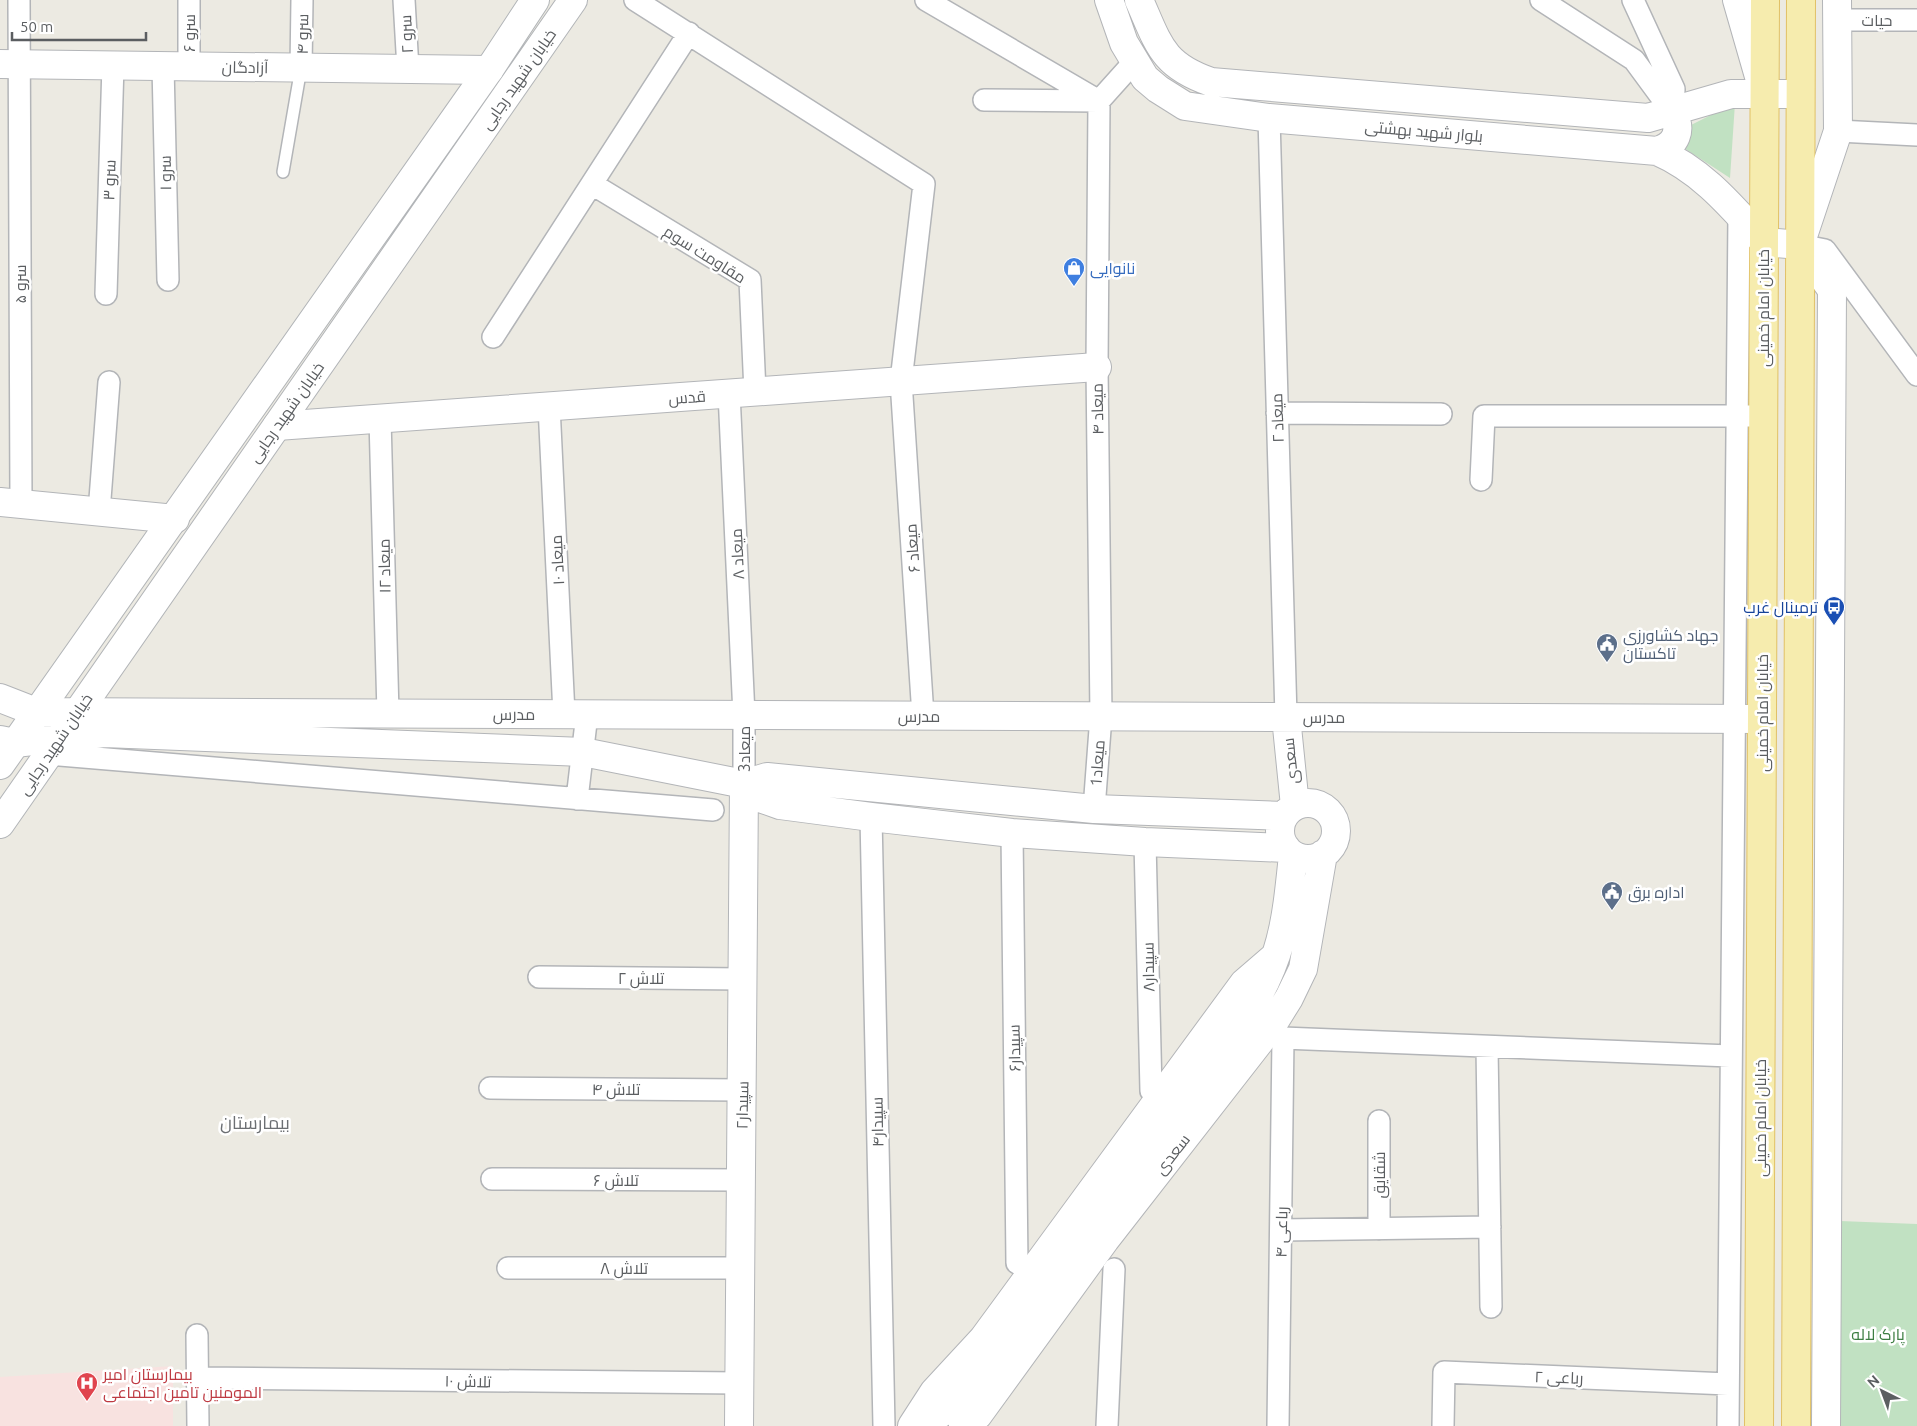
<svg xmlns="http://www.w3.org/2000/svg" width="1917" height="1426" font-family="Ubuntu,Cairo,sans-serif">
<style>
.medical{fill:#f8e2e0}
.green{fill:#c1e1c2}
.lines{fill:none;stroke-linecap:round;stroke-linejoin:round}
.service-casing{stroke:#b3b5b8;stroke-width:14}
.minor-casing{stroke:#b3b5b8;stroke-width:24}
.tertiary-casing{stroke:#b3b5b8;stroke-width:30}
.secondary-casing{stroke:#b2b5b8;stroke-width:30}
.primary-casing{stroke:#e1c166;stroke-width:30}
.service{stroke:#fff;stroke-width:11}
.minor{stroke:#fff;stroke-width:21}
.tertiary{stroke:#fff;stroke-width:28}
.secondary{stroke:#fff;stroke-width:28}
.primary{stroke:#f6ecae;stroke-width:28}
.labels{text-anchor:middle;stroke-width:5;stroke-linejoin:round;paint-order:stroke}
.street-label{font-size:16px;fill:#5b5e61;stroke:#fff}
.shop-label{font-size:16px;fill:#366cbe;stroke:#fff;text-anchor:start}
.transit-label{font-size:16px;fill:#164399;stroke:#fff;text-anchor:end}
.service-label{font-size:16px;fill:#4e5e75;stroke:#fff;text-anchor:start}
.park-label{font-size:16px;fill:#3d7e42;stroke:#fff}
.health-label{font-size:16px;fill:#be3a42;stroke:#fff;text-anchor:start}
.neighbourhood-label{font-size:18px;fill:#6c6f73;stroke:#fff}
</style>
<rect width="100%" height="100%" fill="#eceae2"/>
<path class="medical" d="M173,1366V1426H0V1377Z"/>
<path class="green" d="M1735,103L1730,178L1667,137Z
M1840,1221L1917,1224V1426H1837Z"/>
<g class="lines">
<g class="service-casing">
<path id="service" d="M283,172L301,68"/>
</g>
<g class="minor-casing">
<path id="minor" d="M19,0L21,504
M189,0V66
M404,0L408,69
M635,0L924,184L901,381L923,716
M926,0L1099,101L1134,62
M1541,0L1634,60L1673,113
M1633,0L1674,89L1673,113
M1837,20H1917
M163,66L168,280
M301,68L302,0
M984,100L1099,101L1097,367L1101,716L1094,809
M1269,118L1286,717
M1838,131L1917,135
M592,184L750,280L755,392
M1800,245L1825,250L1917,375
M106,294L113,65
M493,337L689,33
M729,393L744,715V784
M549,406L564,714
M1277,413L1441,414
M380,419L388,713
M1481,480L1484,416H1750
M99,512L109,382
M48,754L713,810
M577,799L587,714
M871,817L884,1426
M1012,833L1017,1263
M1145,842L1151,1091
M539,977L743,979
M1487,1047L1491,1307
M490,1088L742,1090
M492,1179L741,1180
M1379,1229V1121
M1281,1230L1490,1227
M508,1268H740
M197,1335L198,1426
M197,1378L739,1383
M1107,1426L1114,1269
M1278,1426L1283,1038L1730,1056
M1443,1426L1444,1372L1728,1384
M1728,1426L1739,214"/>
</g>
<g class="tertiary-casing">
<path id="tertiary" d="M1109,0L1124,43L1145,78L1158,89L1185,106L1269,118L1657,151C1703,171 1732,207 1764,242
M1139,0C1159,45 1162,65 1211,82L1648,118L1731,94H1764L1737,0
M0,64L489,70
M1657,151C1677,145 1682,130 1673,113
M277,426L1097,367
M0,502L175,519
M0,698L36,712L1762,719
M1286,717L1295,806
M0,740L15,743L104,733L583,752L744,784L767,777L1094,809L1284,816
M744,784L760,798L780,805L871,817L1012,833L1145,842L1286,848
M1280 831a28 28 0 1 1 56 0a28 28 0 1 1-56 0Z
M739,1426L744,784
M912,1426L934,1392L983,1339L1016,1294L1244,983L1273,958
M919,1426L953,1406L970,1391L1245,1018C1283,958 1286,923 1293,855
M963,1426L978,1415L1105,1240L1271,1027L1289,998L1303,969L1323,854
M1826,1426L1832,290L1800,245L1838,131L1837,0"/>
</g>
<g class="secondary-casing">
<path id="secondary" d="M1764,94H1800
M1764,242L1800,245
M0,765L489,70L535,0
M0,824L573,0"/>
</g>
<g class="primary-casing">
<path id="primary" d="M1759,1426L1765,0
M1796,1426L1801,0"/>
</g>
<use href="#service" class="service"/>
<use href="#minor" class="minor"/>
<use href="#tertiary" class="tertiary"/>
<use href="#secondary" class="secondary"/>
<use href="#primary" class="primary"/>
</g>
<defs>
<g id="shop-pin" transform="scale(1.125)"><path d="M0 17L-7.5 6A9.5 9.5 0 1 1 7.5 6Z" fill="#3f7fe0" stroke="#fff"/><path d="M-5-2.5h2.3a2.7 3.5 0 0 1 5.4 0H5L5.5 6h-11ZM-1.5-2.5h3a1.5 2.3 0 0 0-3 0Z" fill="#fff"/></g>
<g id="bus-pin" transform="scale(1.125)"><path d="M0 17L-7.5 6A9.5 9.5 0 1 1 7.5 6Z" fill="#1a4fb4" stroke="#fff"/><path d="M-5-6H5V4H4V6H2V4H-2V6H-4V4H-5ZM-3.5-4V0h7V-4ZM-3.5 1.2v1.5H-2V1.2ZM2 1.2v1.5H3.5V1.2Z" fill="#fff"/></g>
<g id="civic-pin" transform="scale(1.125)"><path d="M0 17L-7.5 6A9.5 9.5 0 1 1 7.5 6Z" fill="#5c6f8a" stroke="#fff"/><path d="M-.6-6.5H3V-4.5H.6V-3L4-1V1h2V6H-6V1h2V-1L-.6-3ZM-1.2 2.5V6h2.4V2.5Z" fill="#fff"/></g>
<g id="hospital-pin" transform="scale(1.125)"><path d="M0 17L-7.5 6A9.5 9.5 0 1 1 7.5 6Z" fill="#e0444e" stroke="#fff"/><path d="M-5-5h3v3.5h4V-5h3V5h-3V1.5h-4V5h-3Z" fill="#fff"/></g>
</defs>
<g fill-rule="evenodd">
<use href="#shop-pin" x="1074" y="268"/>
<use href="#bus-pin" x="1834" y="607"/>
<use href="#civic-pin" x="1607" y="644"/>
<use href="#civic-pin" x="1612" y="892"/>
<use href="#hospital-pin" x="87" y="1383"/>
</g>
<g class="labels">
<g class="street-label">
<text x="1877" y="26">حیات</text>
<text transform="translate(189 33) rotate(-90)" y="6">سرو ۶</text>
<text transform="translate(302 34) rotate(-89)" y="6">سرو ۴</text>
<text transform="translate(406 34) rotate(-93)" y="6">سرو ۲</text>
<text transform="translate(245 67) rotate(1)" y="6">آزادگان</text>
<text transform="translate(518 79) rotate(-55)" y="6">خیابان شهید رجایی</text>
<text transform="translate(1424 131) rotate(5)" y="6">بلوار شهید بهشتی</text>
<text transform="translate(165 173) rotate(-91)" y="6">سرو ۱</text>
<text transform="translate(109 180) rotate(-88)" y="6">سرو ۳</text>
<text transform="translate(705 254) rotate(32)" y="6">مقاومت سوم</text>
<text transform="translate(20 284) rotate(-90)" y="6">سرو ۵</text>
<text transform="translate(1763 308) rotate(-90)" y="6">خیابان امام خمینی</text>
<text transform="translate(687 397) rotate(-4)" y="6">قدس</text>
<text transform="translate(1097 409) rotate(-91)" y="6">میعاد ۴</text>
<text transform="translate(286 412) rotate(-55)" y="6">خیابان شهید رجایی</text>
<text transform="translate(1277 418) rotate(-92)" y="6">میعاد ۲</text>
<text transform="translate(912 548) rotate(-94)" y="6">میعاد ۶</text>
<text transform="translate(737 554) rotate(-93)" y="6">میعاد ۸</text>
<text transform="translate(557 560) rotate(-93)" y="6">میعاد ۱۰</text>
<text transform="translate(384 566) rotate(-91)" y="6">میعاد ۱۲</text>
<text transform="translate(1762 713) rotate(-90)" y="6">خیابان امام خمینی</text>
<text x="514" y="720">مدرس</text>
<text x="919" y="722">مدرس</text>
<text x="1324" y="723">مدرس</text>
<text transform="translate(55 744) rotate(-56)" y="6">خیابان شهید رجایی</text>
<text transform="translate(744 749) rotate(-90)" y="6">میعاد3</text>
<text transform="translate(1290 761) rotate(-96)" y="6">سعدی</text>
<text transform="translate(1097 763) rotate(-86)" y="6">میعاد1</text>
<text transform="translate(1148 967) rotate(-91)" y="6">سپیدار۸</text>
<text x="641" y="984">تلاش ۲</text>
<text transform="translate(1014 1048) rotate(-91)" y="6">سپیدار۶</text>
<text x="616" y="1095">تلاش ۴</text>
<text transform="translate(742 1105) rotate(-89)" y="6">سپیدار۲</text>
<text transform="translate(1760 1118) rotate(-90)" y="6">خیابان امام خمینی</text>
<text transform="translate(877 1122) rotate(-91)" y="6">سپیدار۴</text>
<text transform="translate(1172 1154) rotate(-52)" y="6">سعدی</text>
<text transform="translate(1379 1175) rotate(-90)" y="6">شقایق</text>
<text x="616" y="1186">تلاش ۶</text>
<text transform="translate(1281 1232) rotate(-89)" y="6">رباعی ۴</text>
<text x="624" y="1274">تلاش ۸</text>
<text transform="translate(1559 1377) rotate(2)" y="6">رباعی ۲</text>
<text transform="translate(468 1381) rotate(1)" y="6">تلاش ۱۰</text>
</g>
<g class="shop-label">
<text x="1090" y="274">نانوایی</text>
</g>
<g class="transit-label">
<text x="1818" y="613">ترمینال غرب</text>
</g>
<g class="service-label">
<text x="1623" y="641">جهاد کشاورزی<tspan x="1623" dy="18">تاکستان</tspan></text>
<text x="1628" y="898">اداره برق</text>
</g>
<g class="park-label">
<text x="1878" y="1340">پارک لاله</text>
</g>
<g class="health-label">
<text x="103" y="1380">بیمارستان امیر<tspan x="103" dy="18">المومنین تامین اجتماعی</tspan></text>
</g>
<g class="neighbourhood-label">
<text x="255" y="1129">بیمارستان</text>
</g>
</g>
<g transform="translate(1882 1391) rotate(318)" stroke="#ffffff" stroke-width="4" paint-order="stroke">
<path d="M0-4L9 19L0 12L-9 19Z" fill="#5b5e61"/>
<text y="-8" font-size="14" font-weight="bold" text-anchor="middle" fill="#5b5e61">N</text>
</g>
<path d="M12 32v8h134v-8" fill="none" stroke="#5b5e61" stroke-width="2.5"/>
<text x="20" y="32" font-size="15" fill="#5b5e61" stroke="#ffffff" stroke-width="4" paint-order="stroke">50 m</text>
</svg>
